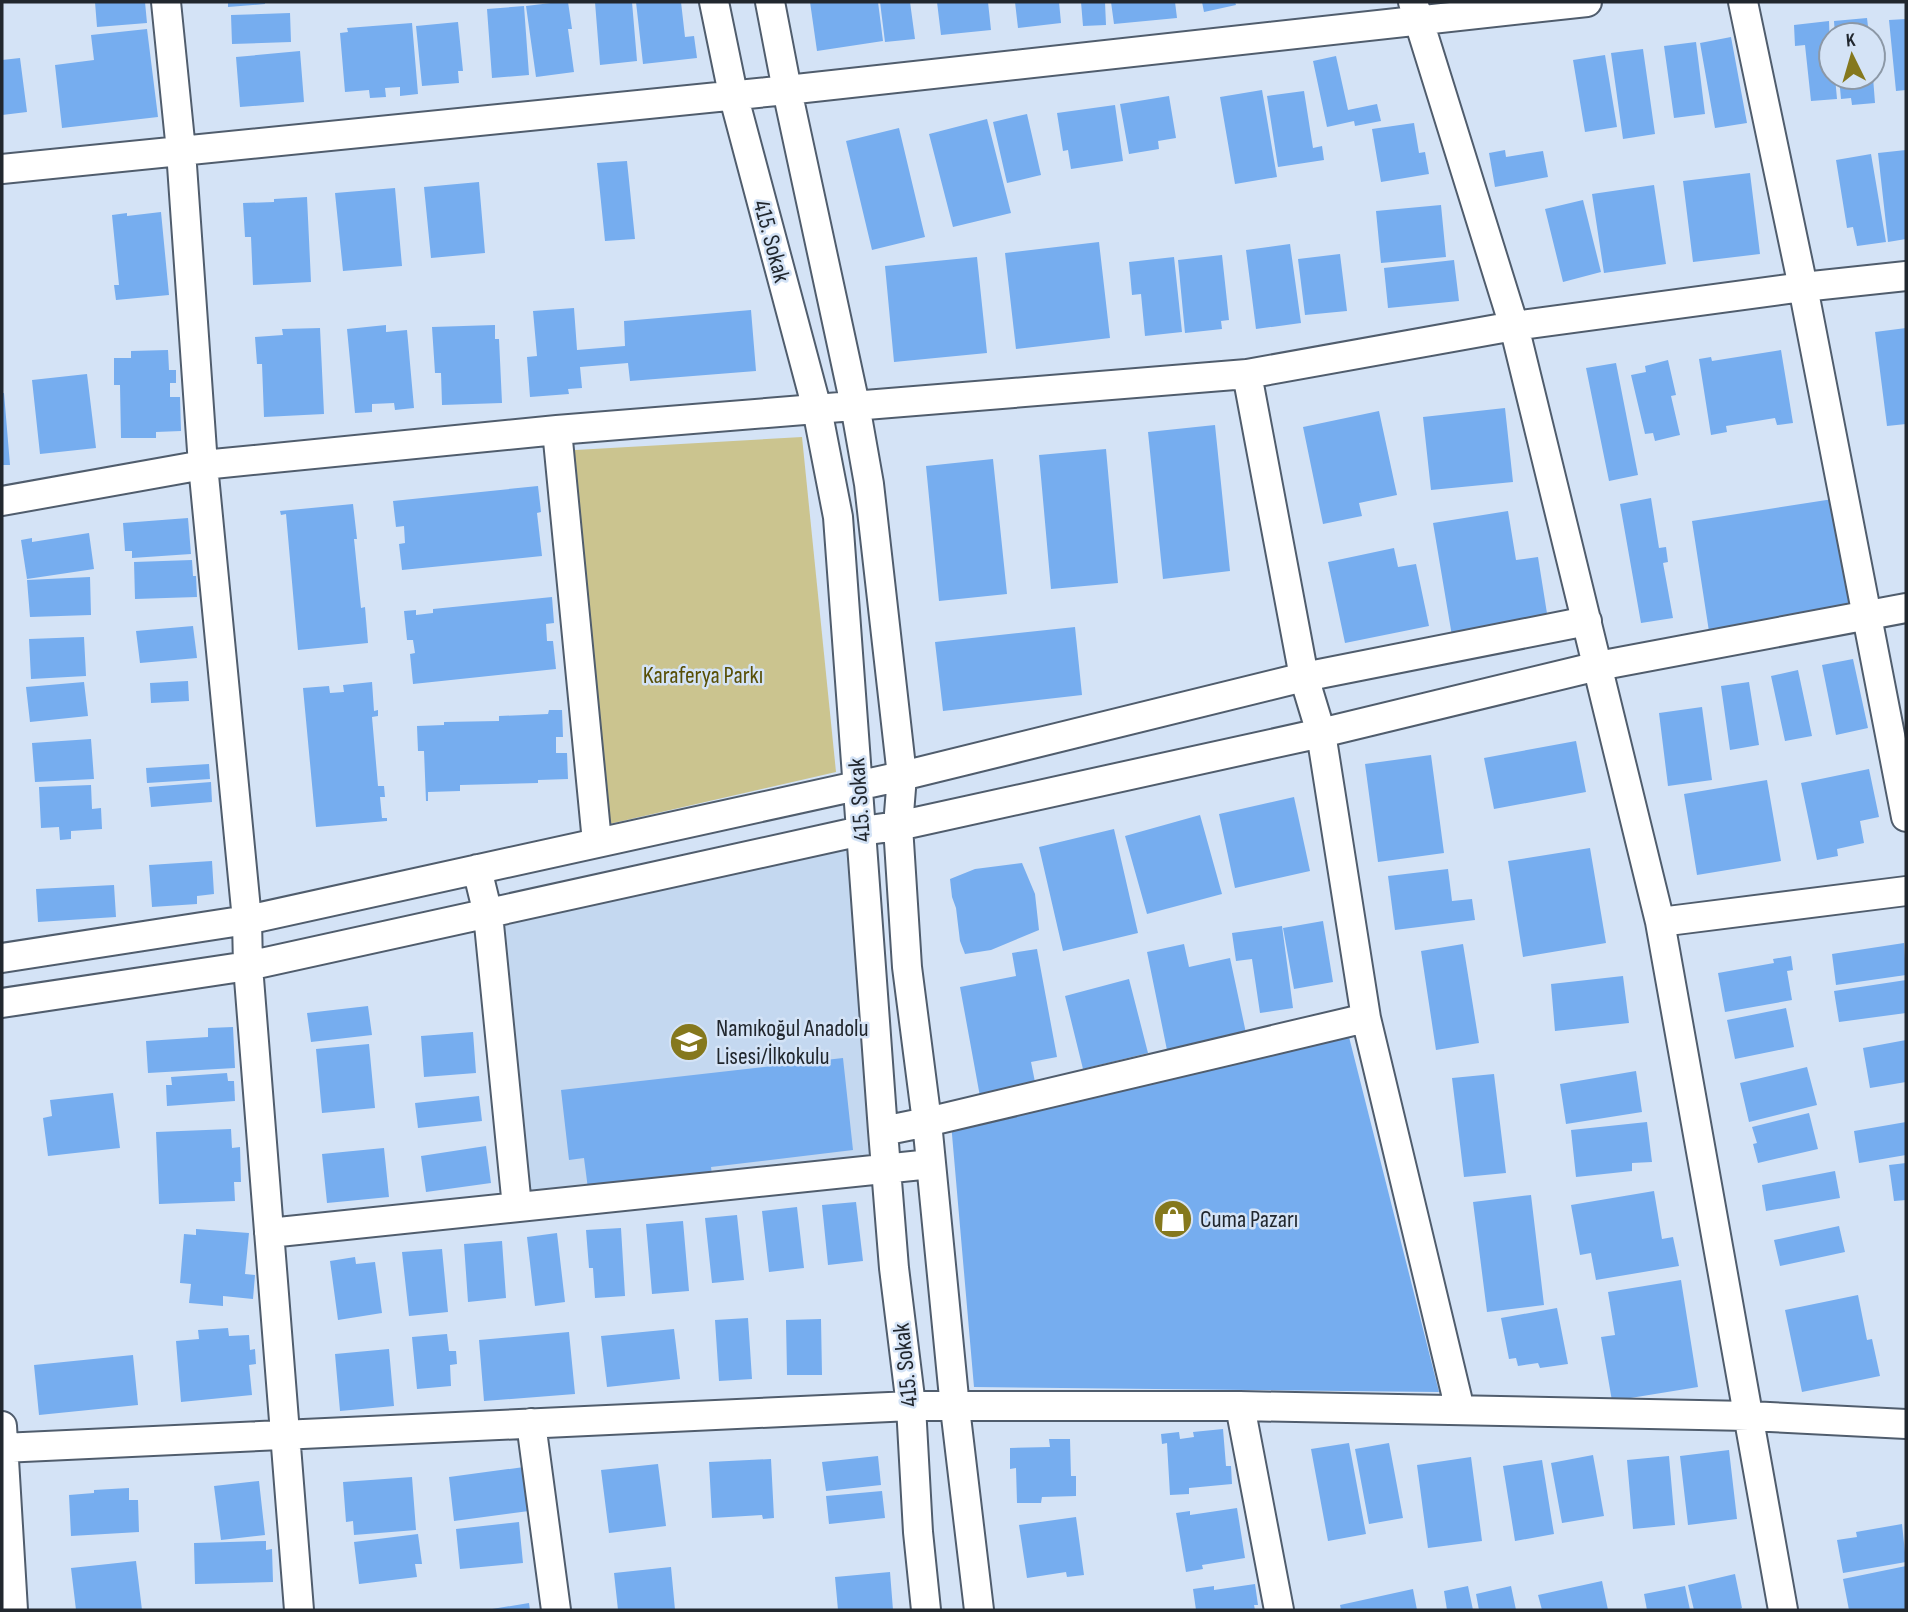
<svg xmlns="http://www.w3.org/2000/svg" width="1908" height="1612" font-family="'Sofia Sans Condensed',sans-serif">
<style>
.built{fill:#c4d8f0}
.green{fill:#cbc48f}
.building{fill:#76adef}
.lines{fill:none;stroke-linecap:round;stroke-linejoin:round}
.street-casing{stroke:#505d6d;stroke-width:32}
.street{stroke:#fff;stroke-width:28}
.labels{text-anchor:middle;stroke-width:5;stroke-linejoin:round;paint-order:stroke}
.street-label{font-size:24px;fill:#21272e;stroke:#d4e3f6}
.park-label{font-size:24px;fill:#574e05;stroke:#d4e3f6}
.poi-label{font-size:24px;fill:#21272e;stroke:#d4e3f6;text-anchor:start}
</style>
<rect width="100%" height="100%" fill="#d4e3f6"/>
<path class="built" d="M861,831L887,1170L517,1207L488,914Z"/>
<path class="green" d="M802,437L836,772L596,827L558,451Z"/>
<path class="building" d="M95,2H145L147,23L97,27Z
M228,2H265V4L228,7Z
M559,2H568L572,29H568L574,72L536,77L526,6Z
M595,2H632L637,61L600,65Z
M636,2H681L685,37L694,36L697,58L643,64Z
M810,2H878L883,41L817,51Z
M880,2H910L915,39L885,42Z
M937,2H988L991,30L941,35Z
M1015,2H1059L1061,23L1018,28Z
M1081,2H1105L1106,25L1083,26Z
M1111,2H1175L1177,18L1114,24Z
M1202,2H1235L1236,5L1204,12Z
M524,6L529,75L492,78L487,9Z
M290,13L291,42L232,44L231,15Z
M1867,18L1869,35H1835L1834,21Z
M1906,19V90L1896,91L1889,20Z
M1829,21L1831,77H1835L1837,99L1811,101L1805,45L1795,46L1794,25Z
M458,22L463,71H458L459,83L422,86L416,26Z
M412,23L418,94L400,96V87L385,88L386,97L370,98L369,90L345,92L340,33L348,32L347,28Z
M147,29L158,117L62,128L55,65L94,60L91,35Z
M1731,37L1747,123L1715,128L1700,43Z
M1696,42L1705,114L1674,118L1664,46Z
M1643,49L1655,134L1623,139L1611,53Z
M300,51L304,102L240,107L236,57Z
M1605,55L1617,127L1585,132L1573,60Z
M1336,56L1348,110L1377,104L1381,121L1355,126L1354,121L1327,127L1313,61Z
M20,58L27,112L2,115V60Z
M1839,77H1873L1875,103L1852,105L1851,98L1841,99Z
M1262,90L1277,177L1235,184L1220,97Z
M1304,91L1313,148L1322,146L1324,160L1278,167L1267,96Z
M1169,96L1176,138L1158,141L1159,149L1129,154L1120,104Z
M1115,105L1123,161L1071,169L1068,150L1063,151L1057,113Z
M1027,114L1041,175L1007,183L993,122Z
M987,119L1011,213L953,227L929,134Z
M1414,123L1419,153L1425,152L1429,174L1381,182L1372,129Z
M899,128L925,237L872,250L846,141Z
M1505,150L1506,157L1543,151L1548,177L1495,187L1489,153Z
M1906,150V239L1888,242L1878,153Z
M1871,154L1886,242L1857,246L1853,227L1847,228L1836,160Z
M627,161L635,239L605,241L597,163Z
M1750,173L1760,254L1693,262L1683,181Z
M479,182L485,253L431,258L424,187Z
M1654,185L1666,264L1604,273L1592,194Z
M395,188L402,266L343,271L335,193Z
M307,197L311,282L253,285L251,237H245L243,203L274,202V199Z
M1583,200L1601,272L1563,282L1545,209Z
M1441,205L1446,257L1381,263L1376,211Z
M161,212L169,295L116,300L114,285H119L112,215L127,213V216Z
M1099,242L1110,338L1016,349L1005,253Z
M1290,244L1301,323L1256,329L1246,250Z
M1340,254L1347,311L1305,315L1298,259Z
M1222,255L1229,320L1221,321L1222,329L1185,333L1178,260Z
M977,257L987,353L894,362L885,266Z
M1174,257L1182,332L1145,336L1141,294L1132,295L1129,262Z
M1454,260L1459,301L1388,308L1384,268Z
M574,308L577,350L625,346L624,321L751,310L756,371L630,381L628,363L580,367L582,388L568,389L569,394L530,397L527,357L537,356L533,311Z
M386,325V332L407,330L414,408L395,410L394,403L372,404V412L355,413L347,329Z
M495,325V339H499L502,403L442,405L441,373H435L432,327Z
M320,328L324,414L264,417L262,364H257L255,337L283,335L282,329Z
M1906,328V424L1887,426L1875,332Z
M168,350L169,370H176V383H170V397H180L181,431L156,432V438H121L120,385H114V358H131V351Z
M1781,350L1793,423L1777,425L1775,418L1726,426L1727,432L1711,435L1699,359L1711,357L1712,361Z
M1668,360L1676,395L1671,396L1680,435L1655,441L1653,433L1645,434L1631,375L1646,372L1645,366Z
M1616,363L1638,475L1609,481L1586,368Z
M87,374L96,448L40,454L32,380Z
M2,393H4L10,465H2Z
M1505,408L1513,482L1431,490L1423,417Z
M1379,411L1397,495L1359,503L1362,516L1323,524L1303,427Z
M1215,425L1230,571L1163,579L1148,432Z
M1106,449L1118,583L1051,589L1039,455Z
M993,459L1007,594L939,601L926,466Z
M538,486L541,512L537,513L542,556L402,570L399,544L405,543L404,526L396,527L393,501Z
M1651,498L1659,548L1666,547L1668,562L1663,563L1673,618L1641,623L1620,504Z
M1833,499L1852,616L1710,638L1692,521Z
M353,504L357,539H354L361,608L365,607L368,643L298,650L286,514L281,515L280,511Z
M1508,511L1516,560L1538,557L1549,626L1453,642L1433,523Z
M188,518L191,554L132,558V551H125L123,523Z
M89,533L94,569L27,579L21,540L32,538V542Z
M1394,548L1398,567L1416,564L1429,626L1345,643L1328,562Z
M192,560L193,576H196L197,597L135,599L134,562Z
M90,577L91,615L30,617L27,580Z
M552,597L554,623L546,624L547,641H553L556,669L413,684L410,654L415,653L413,640H407L404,611L416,610V615L433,613V609Z
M193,626L197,658L140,663L136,631Z
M1075,627L1082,695L943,711L935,642Z
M84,637L86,676L31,679L29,639Z
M1853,659L1868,728L1836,735L1822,665Z
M1798,670L1812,736L1785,741L1771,676Z
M188,681L189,701L151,703L150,683Z
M84,682L88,716L30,722L26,687Z
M372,682L374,711L378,710V716L372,717L378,786H384L385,797H380L382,818H387V821L316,827L303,688L329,686L330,693L344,692L343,685Z
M1749,682L1759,745L1730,750L1721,686Z
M1702,707L1712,780L1668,786L1659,713Z
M549,710H562L563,737H556V753H567L568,779L538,780V783L460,785V791L428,792V801H426L424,751H418L417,726L444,725V722L499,721V716L548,714Z
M91,739L94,779L35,782L32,743Z
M1576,741L1586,792L1494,809L1484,758Z
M1431,755L1444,853L1378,862L1365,764Z
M209,764L210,779L147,783L146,768Z
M1869,769L1879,817L1860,821L1864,843L1837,849L1838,856L1817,860L1801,783Z
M1767,780L1781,861L1697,875L1684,794Z
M211,782L212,802L151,807L149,787Z
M91,785L92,809L101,808L102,829L71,831V839L60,840L59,827L41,828L39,787Z
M1294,797L1310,871L1235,888L1219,814Z
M1200,815L1222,894L1147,914L1125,836Z
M1114,829L1138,933L1063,951L1039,847Z
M1590,848L1606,943L1523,957L1508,861Z
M212,861L214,894L197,896V904L152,907L149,865Z
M1022,863L1035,894L1039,930L991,950L965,954L960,941L956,908L952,897L950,879L975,869Z
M1448,869L1452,901L1472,899L1475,920L1395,930L1388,876Z
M114,885L116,917L38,922L36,889Z
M1323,921L1333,982L1294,989L1283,928Z
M1282,926L1293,1008L1260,1013L1252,959L1236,961L1232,933Z
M1904,943L1906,975L1836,985L1832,954Z
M1184,944L1189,967L1230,958L1246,1033L1167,1050L1147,952Z
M1463,944L1479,1043L1436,1050L1421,951Z
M1037,949L1057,1057L1031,1062L1037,1092L981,1102L960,987L1016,976L1012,953Z
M1791,956L1793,970L1787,971L1792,1000L1725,1012L1718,973L1774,963L1773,959Z
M1623,976L1629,1023L1555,1031L1551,984Z
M1129,979L1148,1053L1083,1069L1065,996Z
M1906,980V1013L1839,1022L1834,991Z
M368,1006L372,1035L311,1042L307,1013Z
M1786,1008L1794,1047L1735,1059L1727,1020Z
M233,1027L235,1068L148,1073L146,1041L208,1037V1028Z
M473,1032L476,1073L424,1077L421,1036Z
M1349,1037L1439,1392L974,1387L951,1123Z
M1906,1040V1082L1870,1088L1863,1048Z
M369,1044L375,1108L322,1113L316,1049Z
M843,1058L853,1150L711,1167L712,1175L588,1189L584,1158L569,1160L561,1090Z
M1807,1067L1817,1105L1749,1122L1740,1083Z
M1636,1071L1642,1112L1566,1124L1560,1084Z
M227,1073L228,1081H234L235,1101L167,1106L166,1085H172L171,1077Z
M1494,1074L1506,1173L1464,1177L1452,1078Z
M113,1093L120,1148L48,1156L43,1118L52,1116L50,1100Z
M479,1096L482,1121L418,1128L415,1103Z
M1809,1113L1818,1149L1758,1163L1753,1144L1757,1143L1752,1127Z
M1647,1122L1652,1162L1632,1163V1171L1576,1177L1571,1130Z
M1906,1122V1155L1859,1163L1854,1131Z
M231,1129L232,1148L240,1147L241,1182H234L235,1201L159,1204L156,1132Z
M486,1146L491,1183L426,1192L421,1156Z
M384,1148L389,1197L327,1203L322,1154Z
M1906,1163V1200L1894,1201L1889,1165Z
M1835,1171L1840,1198L1766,1211L1762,1185Z
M1654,1191L1662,1239L1673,1237L1679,1266L1596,1280L1591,1253L1580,1255L1571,1205Z
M1531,1195L1544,1305L1487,1312L1473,1202Z
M856,1202L863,1261L828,1265L822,1205Z
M797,1207L804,1268L769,1272L762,1211Z
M737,1215L744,1280L712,1283L705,1218Z
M683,1221L689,1291L652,1294L646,1224Z
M1839,1226L1845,1252L1780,1266L1774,1240Z
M621,1228L625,1296L595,1298L593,1268H589L586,1230Z
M196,1229L249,1233L245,1274L255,1275L253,1299L223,1296V1306L189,1303L191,1284L180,1283L184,1234L196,1235Z
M557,1233L565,1302L535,1306L527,1237Z
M502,1241L506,1298L468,1302L464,1244Z
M442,1249L448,1312L409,1316L402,1252Z
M355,1257L356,1264L375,1262L382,1313L338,1320L330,1261Z
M1681,1280L1698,1387L1612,1401L1601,1337L1615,1335L1608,1292Z
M1858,1295L1867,1340L1872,1339L1880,1376L1802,1392L1785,1310Z
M1557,1308L1568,1364L1540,1368L1538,1363L1518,1366L1516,1358L1509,1359L1501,1318Z
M748,1318L752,1379L719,1381L715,1320Z
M821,1319L822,1375H787L786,1320Z
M228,1328L229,1336L249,1335L250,1350L255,1349L256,1364L249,1365L252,1395L181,1402L176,1341L199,1339L198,1330Z
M674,1329L680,1379L607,1387L601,1336Z
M569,1332L575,1394L484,1401L479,1340Z
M447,1334L449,1351H456L457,1364L450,1365L451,1386L417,1389L412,1337Z
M389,1349L394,1406L340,1411L335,1354Z
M133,1355L138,1405L39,1415L34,1365Z
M1223,1429L1226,1466H1231L1232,1484L1189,1488V1494L1170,1495L1167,1443L1162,1444L1161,1434L1179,1432L1180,1439L1194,1437L1193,1432Z
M1049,1439H1070L1071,1476H1076V1496L1042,1497L1041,1503H1017L1016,1468L1010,1469V1448L1050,1447Z
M1349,1443L1366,1534L1328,1541L1311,1449Z
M1389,1443L1403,1518L1369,1524L1355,1449Z
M1729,1450L1737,1519L1688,1525L1680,1456Z
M1593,1455L1604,1516L1562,1523L1551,1463Z
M878,1456L881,1485L826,1491L822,1462Z
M1669,1456L1675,1525L1633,1529L1627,1460Z
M1471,1457L1482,1541L1428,1548L1417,1465Z
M771,1459L774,1518L763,1519L762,1515L712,1518L709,1462Z
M1542,1460L1554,1534L1515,1541L1503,1466Z
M658,1464L666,1526L609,1533L601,1470Z
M524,1467L529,1511L454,1521L449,1477Z
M412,1477L416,1530L354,1535L353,1521L346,1522L343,1482Z
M259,1481L265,1535L221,1540L214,1486Z
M129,1488V1500H138L139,1532L71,1536L69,1495L94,1493V1490Z
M882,1491L885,1518L829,1524L826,1496Z
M1237,1508L1245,1558L1202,1565L1203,1569L1186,1572L1176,1513L1190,1511V1515Z
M1076,1517L1084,1575L1067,1577L1066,1572L1027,1578L1019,1525Z
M519,1522L523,1563L460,1569L456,1529Z
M1902,1524L1906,1562L1843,1573L1837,1540L1857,1537L1856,1532Z
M418,1534L422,1564H415L417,1577L359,1584L354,1542Z
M266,1541V1550L272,1549L273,1582L195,1584L194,1543Z
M136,1561L142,1610H76L71,1568Z
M1906,1566V1610H1849L1843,1579Z
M671,1567L675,1610H618L614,1573Z
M890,1572L893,1610H838L835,1577Z
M1735,1574L1742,1608L1740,1609V1610H1694L1688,1585Z
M1602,1581L1608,1610H1542L1538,1595Z
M1255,1584L1258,1605H1254L1255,1610H1196L1193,1589L1214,1586V1590Z
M1468,1586L1473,1610H1447L1444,1591Z
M1511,1586L1516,1610H1479L1476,1594Z
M1685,1586L1690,1610H1647L1644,1594Z
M1413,1589L1417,1610H1341L1340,1605Z
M529,1603L530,1610H492V1609Z"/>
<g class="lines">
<g class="street-casing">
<path id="street" d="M166,2L181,151L203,465L247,920L248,966L299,1610
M714,2L733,94L817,409L838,517L883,1131L894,1268L911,1406L918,1532L926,1610
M770,2L787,90L855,405L869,484L902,776L898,826L907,967L927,1122L955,1408L979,1610
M1413,2L1514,326L1660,922L1783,1610
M1743,2L1803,287L1906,817
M2,169L787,90L1587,2
M1247,374L1304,677L1321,733L1366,1018L1460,1410
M557,430L597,842
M2,501L203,465L557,430L1247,374L1514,326L1803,287L1906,276
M477,869L488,914L517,1207
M1660,922L1906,891
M2,958L247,920L902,776L1304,677L1587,621
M2,1003L248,966L861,831L898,826L1321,733L1598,666L1906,608
M883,1131L927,1122L1366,1018
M269,1233L931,1164
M1240,1406L1279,1610
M531,1423L556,1610
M2,1426L13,1610
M2,1448L911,1406H1240L1749,1416L1906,1424"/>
</g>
<use href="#street" class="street"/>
</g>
<defs>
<g id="school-disc" transform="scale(2.0125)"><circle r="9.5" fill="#85781d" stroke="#d4e3f6"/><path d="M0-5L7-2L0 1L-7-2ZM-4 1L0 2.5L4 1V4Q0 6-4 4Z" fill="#fff"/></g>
<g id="shop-disc" transform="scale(2.0125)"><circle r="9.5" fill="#85781d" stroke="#d4e3f6"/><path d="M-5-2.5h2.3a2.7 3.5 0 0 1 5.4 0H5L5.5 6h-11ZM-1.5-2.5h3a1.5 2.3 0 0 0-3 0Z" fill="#fff"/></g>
</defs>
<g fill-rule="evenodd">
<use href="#school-disc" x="689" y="1042"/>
<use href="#shop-disc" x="1173" y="1219"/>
</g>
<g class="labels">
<g class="street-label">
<text transform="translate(772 241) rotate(75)" y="8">415. Sokak</text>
<text transform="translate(859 800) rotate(-94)" y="8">415. Sokak</text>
<text transform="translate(905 1365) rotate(-96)" y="8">415. Sokak</text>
</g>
<g class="park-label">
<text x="703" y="683">Karaferya Parkı</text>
</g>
<g class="poi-label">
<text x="716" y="1036">Namıkoğul Anadolu<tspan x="716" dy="28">Lisesi/İlkokulu</tspan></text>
<text x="1200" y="1227">Cuma Pazarı</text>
</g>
</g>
<rect width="1908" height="1612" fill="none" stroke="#21272e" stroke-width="7"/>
<g transform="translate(1852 56) rotate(355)"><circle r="33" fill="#d4e3f6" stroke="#8c98a6" stroke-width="2"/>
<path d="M0-5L12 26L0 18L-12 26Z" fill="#85781d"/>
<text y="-10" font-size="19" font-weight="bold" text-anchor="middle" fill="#21272e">K</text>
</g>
</svg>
